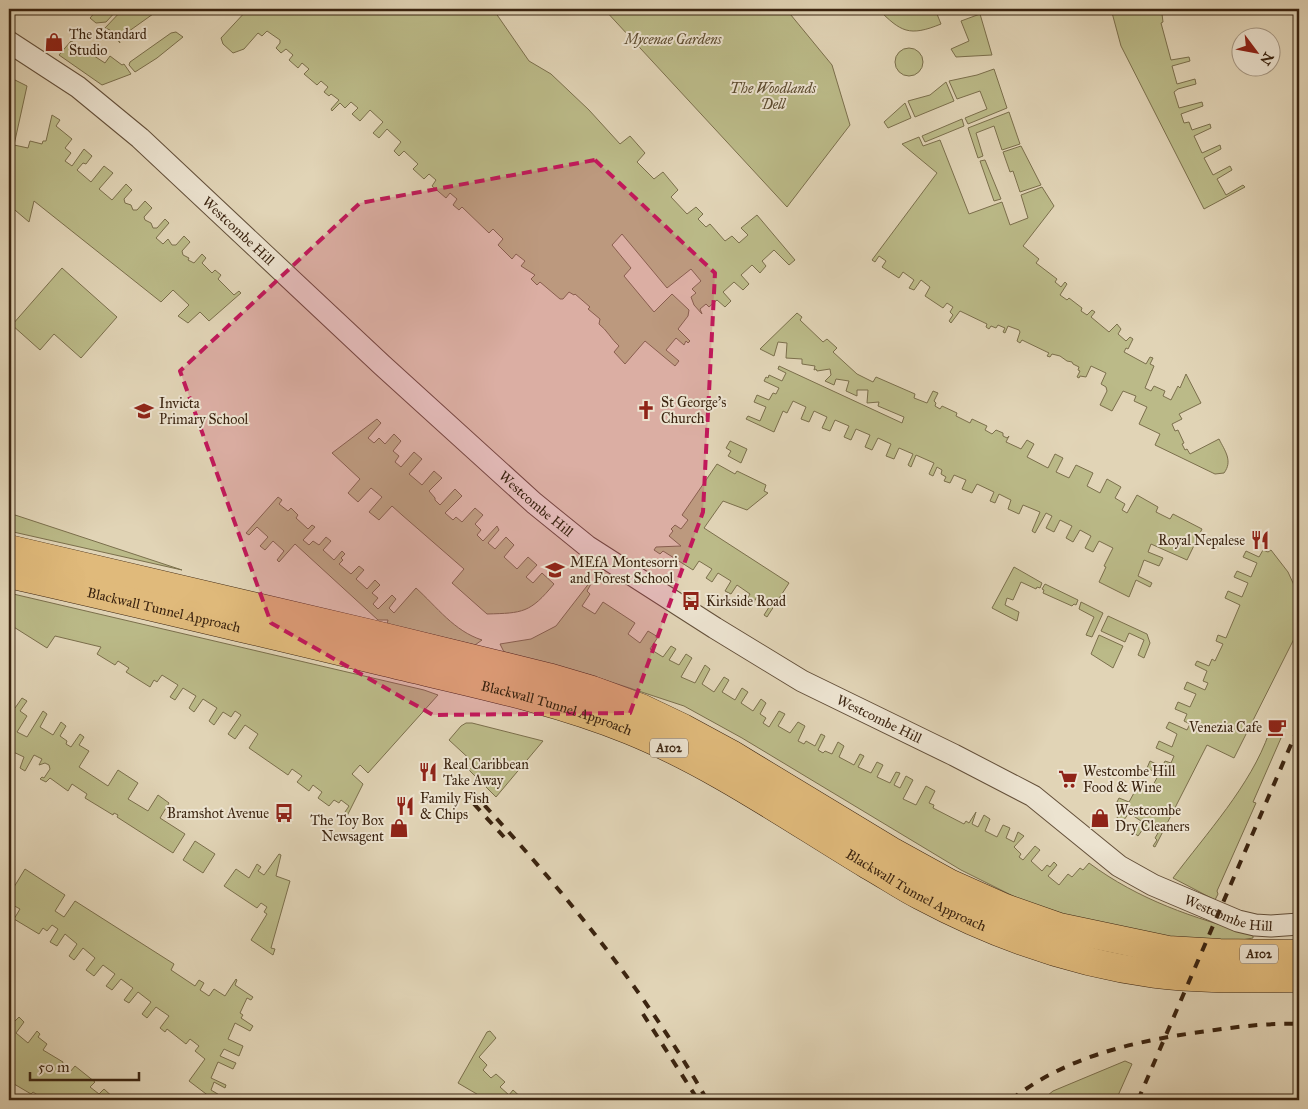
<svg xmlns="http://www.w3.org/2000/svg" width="1308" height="1109" font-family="'IM FELL Great Primer',serif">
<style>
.green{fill:#bbba88;stroke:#7b6f4c}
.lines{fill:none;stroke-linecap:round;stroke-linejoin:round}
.minor-casing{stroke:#64503a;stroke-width:23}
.highway-casing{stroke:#3b2410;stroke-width:29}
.minor{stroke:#ece3d0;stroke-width:21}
.highway{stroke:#e0ba7b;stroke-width:28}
.rail{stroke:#3b2410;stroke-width:4;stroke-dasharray:9 9;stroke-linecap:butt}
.marked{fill:#c2185b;fill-opacity:0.2;stroke:#c2185b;stroke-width:4;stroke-dasharray:10 6;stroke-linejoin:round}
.labels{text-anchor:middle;stroke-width:4;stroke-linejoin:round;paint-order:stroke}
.shield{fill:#ece3d0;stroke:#705d4a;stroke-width:1}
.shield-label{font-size:12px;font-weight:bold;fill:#3b2410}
.poi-label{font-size:14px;fill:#3b2410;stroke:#ece3d0;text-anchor:start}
.park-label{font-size:14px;font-style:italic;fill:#5b4a2e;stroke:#ece3d0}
.street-label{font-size:14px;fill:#3b2410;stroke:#ece3d0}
</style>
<rect width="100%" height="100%" fill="#e1d4b6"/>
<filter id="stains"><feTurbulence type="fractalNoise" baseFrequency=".004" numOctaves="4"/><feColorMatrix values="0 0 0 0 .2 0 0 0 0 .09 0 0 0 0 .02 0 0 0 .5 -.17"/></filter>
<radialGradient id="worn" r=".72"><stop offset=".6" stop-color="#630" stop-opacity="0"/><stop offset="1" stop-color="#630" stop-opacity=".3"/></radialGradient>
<path class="green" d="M98,9H118L106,22L96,23L90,18Z
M123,9H160L118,39L120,43L110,30L105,28Z
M248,9H493L529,61L551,74L589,110L620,144L630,136L645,153L637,162L654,179L663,172L678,190L671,197L687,214L696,207L703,214L698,219L706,227L710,224L725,241L732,236L739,243L748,235L741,228L757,215L795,260L789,265L774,250L762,261L766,266L760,273L752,265L741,275L749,284L743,290L734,282L723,292L731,301L725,307L717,300L709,307L706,304L700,309L702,314L694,305L691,297L696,293L692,289L701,281L691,269L667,288L622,234L612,245L631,268L624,276L654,312L672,294L689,310L688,316L678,329L690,341L688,343L686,341L684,345L676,338L666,350L679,361L675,366L645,341L625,364L614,352L619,346C611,339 607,330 599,324L600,319L588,309L590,307L575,294L574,295L569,292L563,299H560L540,282L537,285L531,279L535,275L521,266L525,261L516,254L512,259L498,245L503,239L493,229L489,233L462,207L459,210L453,205L457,199L450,193L446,198L432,186L436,180L429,174L424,179L413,169L418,164L404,151L399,156L394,151L401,142L387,129L379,138L373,133L383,122L370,110L360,121L352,114L358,108L351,102L345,108L340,103L332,111L331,109L339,100L331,94L329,96L324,92L328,87L321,81L317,85L304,74L309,69L302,63L298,68L289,60L293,55L286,49L281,53L276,48L280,43V40L267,31L262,36L258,33L244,49L233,53L223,44L221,38Z
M604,9H786L832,65L850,125L787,207Z
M878,9H935L941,24C909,37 901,32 878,9Z
M1111,9H1176V11L1162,14L1163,22L1161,23L1171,60L1189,57L1190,61L1172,66L1177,84L1195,79L1196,84L1178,89L1174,92L1179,108L1202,102L1203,106L1181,114L1184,123L1189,122L1192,130L1210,124L1211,128L1194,136L1202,153L1220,145L1221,149L1204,158L1213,175L1230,166L1232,170L1217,179L1226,195L1243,185L1245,187L1204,209L1121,46Z
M980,14L992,55L956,57L951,49L969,41L961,21Z
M176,32L183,37L157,58L135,72L129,65L130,62L171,33Z
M71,41L105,63L110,56L122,65L124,64L131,74L102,85L59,55Z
M895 62a14 14 0 1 1 28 0a14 14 0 1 1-28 0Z
M994,69L1007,108L968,124L965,118L987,109L980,91L957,99L949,81L977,75Z
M9,77L27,86L14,145L28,148L30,141L42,144L43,141H46L52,115L60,120L56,126L72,139L65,148L71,153L65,161L72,166L84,149L92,156L86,164L83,163L77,170L91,182L104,166L113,173L99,189L112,200L126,184L132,190L124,199L125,203L131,205L133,210H137L145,201L152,208L144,217L145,220L151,223L153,228H157L165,219L169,223L156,238L163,244L168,239L172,245H176L184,236L190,242L182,251L183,255L189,258L188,260L194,263L202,254L206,258L202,263L212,273L215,270L221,275L218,279L234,295L239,291L241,293L209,321L200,312L188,323L178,316L189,305L173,290L161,302L34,201L29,222L9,205Z
M946,82L954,101L915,117L908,101L930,95Z
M905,103L911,118L888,128L884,122Z
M1009,112L1020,144L1002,150L994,126L976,133L983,156L978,158L968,128Z
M962,119L964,126L925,142L922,136Z
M919,137L923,146L940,140L969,214L1002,202L1010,225L1028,218L1021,195L1042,187L1054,206L1023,246L1039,259L1036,263L1057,279L1055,282L1061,287L1065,282L1067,284L1060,295L1067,300L1069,298L1082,308L1081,311L1087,315L1092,310L1095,312L1091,317L1109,332L1117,324L1121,329L1118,334L1126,341L1130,337L1133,339L1128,349L1126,348L1124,352L1146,364L1150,357L1153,358L1150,364L1154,366L1145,388L1151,391L1154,386L1165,391L1163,396L1171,400L1178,386L1180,388L1186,374L1201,403L1179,414L1182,419L1172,424L1175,431L1178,430L1184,443L1182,444L1185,450L1187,449L1190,454L1219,439C1225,451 1233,461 1224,473L1215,474L1155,445L1160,434L1139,424L1147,407L1134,401L1136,396L1123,391L1112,411L1100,405L1107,391L1106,387L1101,384L1106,373L1091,366L1086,377L1080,376L1079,378L1077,377L1080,371L1078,370L1079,367L1073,364L1072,362L1067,361L1060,356L1052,354L1050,357L1047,356L1049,353L1022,340L1020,343L1017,341L1020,332L1019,330L1008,326L1005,333L1003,332L1005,328L998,325L996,328L991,326L989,329L986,327L987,324L960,311L951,323L949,321L953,315L950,312L953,307L947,303L943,308L925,296L930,287L921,280L914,290L909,288L914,280L903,272L899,278L882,267L886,261L879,256L875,262L872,260L937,173L902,144Z
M1021,146L1041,185L1020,192L1013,171L1010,172L1003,152Z
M985,160L1001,199L994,201L980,161Z
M62,268L117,317L81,358L54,334L40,350L12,325Z
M797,313L802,317L800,320L823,342L827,339L837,348L833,352L857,374L873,382L876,377L915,394L914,398L927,403L933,391L938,393L934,401L936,403L935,406L940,409L942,406L957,413L956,416L970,423L972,419L987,426L985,430L992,434L996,430L1003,433V436L1007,438L1009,436L1006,442L1019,448L1021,449L1027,440L1034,444L1027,457L1048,468L1055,454L1063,458L1056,472L1069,478L1076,465L1093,473L1087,486L1100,493L1107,479L1121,487L1115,498L1125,504L1122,510L1127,513L1137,495L1158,507L1156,512L1170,519L1173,514L1202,529L1187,560L1151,544L1148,552L1163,558L1159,566L1144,560L1138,576L1152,583L1150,587L1136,580L1129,597L1099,582L1106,567L1104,566L1113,548L1099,541L1093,552L1085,548L1091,536L1080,530L1073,542L1066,538L1072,526L1060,520L1054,532L1046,528L1052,516L1046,513L1035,533L1032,531L1040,512L1023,505L1019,514L1008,509L1011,500L999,494L995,503L990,501L994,492L977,484L972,493L962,489L966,480L954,475L950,483L944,481L946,477L941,474L942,470L937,467L933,476L929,474L934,463L916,455L911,467L908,465L913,454L899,448L894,459L886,456L891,444L878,438L872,450L865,447L870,435L856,429L851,440L844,437L849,426L835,420L830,431L822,428L827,417L814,411L809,422L801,419L806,407L793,401L787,413L783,411L774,432L746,419L748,416L760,421L766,407L754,402L757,395L769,400L773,393L776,394L779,388L764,381L766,377L768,378L769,375L782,381L786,373L778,369L779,366L902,423L904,417L878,406L879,402L867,403L868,390H857V396L846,391L849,381L836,379L834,385L825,381L831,375L830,369L817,371L816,369L814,370L815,366L802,364V359L786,358L787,343L778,342L774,356L760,349Z
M377,419L381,423L368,438L374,443L379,438L385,444L394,434L401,441L393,451L399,456L395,462L401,467L414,452L422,459L409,474L422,485L434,471L442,478L429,491L435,498V500L440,505L455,489L462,496L445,513L453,520L456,517L462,522L475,508L483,515L475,524L481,530L477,535L483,541L497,526L499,530L488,543L495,549L506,537L514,545L504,557L517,569L528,557L537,565L526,577L533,583L542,573L554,584C530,613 523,613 487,614L452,583L464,569L402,515L392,506L379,520L369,512L382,497L371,488L358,502L348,493L360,479L332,453Z
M730,441L747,449L741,463L728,456L731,451L726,448Z
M717,464L735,474L737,471L766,485L764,491L768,493L747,510L723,501L704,528L789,583L767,617L764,615L771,604L758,595L751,607L745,603L750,594L737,585L731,594L725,591L731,581L718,573L712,582L706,578L712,569L699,561L693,570L663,551L660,554L654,550L656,547L681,546L669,536L673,531L671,529L675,525L681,529L688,520L682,515Z
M278,497L282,500L279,504L288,511L291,508L298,515L296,518L308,529L312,525L315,527L303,540L309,545L313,541L319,545L326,537L331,541L323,550L334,560L342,551L345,554L341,558L343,560L339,564L351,574L359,566L364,570L356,579L367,589L375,580L380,585L372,593L378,598L373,604L378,609L392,595L396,599L389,608L394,613L416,588C437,607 454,631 482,640L475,645L387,624L388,620H378L295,544L279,562L277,560L284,551L273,541L265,550L260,546L268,537L257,527L249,535L246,533Z
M9,513L182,570L9,531Z
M1263,550L1268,552L1271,550L1288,572L1299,596V629L1234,758L1207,745L1155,847L1153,846L1157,840L1155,838L1158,833L1146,825L1138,836L1133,832L1141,821L1129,813L1121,824L1116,819L1121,813L1117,810L1119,807L1116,804L1119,798L1129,802L1140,782L1152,787L1159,774L1147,768L1150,761L1162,767L1165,761L1171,763L1174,756L1156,748L1159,741L1172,747L1177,734L1166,728L1169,722L1187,730L1190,724L1184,721L1187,714L1175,709L1178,702L1190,707L1196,694L1184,689L1187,682L1205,690L1208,683L1203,681L1207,671L1195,665L1197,661L1209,666L1212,659L1215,661L1223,644L1216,641L1218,635L1226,638L1240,605L1225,598L1228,591L1242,597L1248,583L1234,577L1237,571L1251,577L1257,563L1243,557L1246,551L1259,557Z
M1014,567L1042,583L1040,588L1037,587L1036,589L1021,582L1013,600L1007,598L1005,605L1019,612L1017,621L992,608Z
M590,582L591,584L587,591L590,594L582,606L595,614L603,602L635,623L628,634L640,643L648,631L658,637L650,649L663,657L671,646L676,649L669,660L679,665L686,654L692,658L681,677L695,683L705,665L710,669L702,684L714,692L724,677L729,680L722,692L735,700L742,688L748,692L741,703L753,711L761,699L766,703L760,714L766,718L763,723L769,727L779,711L785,714L778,726L790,733L798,722L805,726L798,741L804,744L806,741L815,746L821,734L825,736L818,750L823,753L825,751L832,754L838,742L844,746L839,757L854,765L860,754L864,756L858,767L871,773L877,762L883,765L877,777L890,783L896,772L900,773L894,785L900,788L906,776L913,780L903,799L916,805L926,786L935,791L929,803L934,805L933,808L964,824L966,821L969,823L976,812L972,824L978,827L984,815L990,819L985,831L997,837L1003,825L1010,828L1006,838L1014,842L1018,832L1024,836L1014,847L1021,854L1019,857L1023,860L1035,846L1040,850L1031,861L1042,871L1047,865L1050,867L1054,862L1057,865L1048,876L1059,885L1068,874L1072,877L1080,868L1083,870L1089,863C1139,900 1193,918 1253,934V938L1230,942L1159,937L1085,921L1021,900L961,870L742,738L684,706L590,675L504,652L500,644L531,639L556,626Z
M1045,584L1078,600L1076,605L1074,604L1072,606L1043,593L1044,590L1042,589Z
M9,593L424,690L438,695L368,773L360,765L352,774L363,784L345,820L343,815L349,806L341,800L339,803L334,800L329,806L318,798L322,792L313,785L309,791L297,782L302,776L292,769L288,775L249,748L258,734L245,725L235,739L228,734L241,715L235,711L231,717L223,712L214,725L209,721L217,708L203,699L194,712L189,708L196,696L183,688L175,700L170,697L178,685L162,675L157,682L154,680L150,687L126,672L129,668L118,661L115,665L97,654L101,647L55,636L47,648L9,624Z
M1081,602L1103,613L1092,637L1086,635L1094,617L1079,609Z
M1108,616L1147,634L1150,643L1144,658L1138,655L1144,640L1129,633L1125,642L1101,631Z
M1099,635L1123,646L1113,668L1091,654Z
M22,698L27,701L20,711L27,716L17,732L27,737L43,711L47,714L40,727L53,735L61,722L66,726L60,736L67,741L66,744L71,747L80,734L84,737L79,745L89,751L79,767L108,786L118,770L138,783L128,799L148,811L158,795L169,803L160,818L185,834L173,853L117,817L118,815L114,813L113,815L85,798L87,794L72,784L68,791L50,778L46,782L40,779L42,777L44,778L50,769L49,765L45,763L39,765L42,759L34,755L25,771L20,768L24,757L9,750V704L15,708Z
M466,723H472L543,741L496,797L469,770L475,764L449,740L461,726Z
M1269,733L1281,738L1253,802L1256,803L1217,891L1218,894L1215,900L1173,878C1206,834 1251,785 1269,733Z
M195,841L215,854L203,873L183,860Z
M279,854L281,855L276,876L290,881L271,948L275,949L273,955L251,940L267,914L264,912L267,907L261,903L257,908L224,886L236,869L249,878L257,864L261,867L258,871L264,875Z
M25,869L65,895L55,911L64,917L75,901L174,964L171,970L195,986L199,980L204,983L200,990L209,996L214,989L225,996L236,979L237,980L235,985L253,997L251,1000L247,998L240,1013L243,1015L241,1018L253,1026L250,1031L235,1023L228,1039L243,1046L239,1056L224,1049L220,1056L236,1063L233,1069L218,1062L211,1078L226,1085L225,1088L214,1082L211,1090L221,1096L219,1100H214L189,1081L205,1059L195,1051L199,1046L190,1039L186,1044L167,1029L165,1032L160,1028L169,1016L156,1007L147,1018L142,1014L151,1002L138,992L129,1003L124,1000L133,988L121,979L112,990L106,986L115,974L103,965L94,976L86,970L95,958L83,948L74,960L69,956L77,944L65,934L57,946L50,942L58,929L52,925L47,931L43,928L39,934L14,919L20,909L9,903V884L14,887Z
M19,1017L24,1022L16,1033L28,1043L37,1031L40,1034L38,1037L47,1044L43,1050L63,1062L62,1065L70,1072L75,1066L95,1082L90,1087L99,1094L104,1089L116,1100H41L42,1098L33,1092L31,1094L9,1081L14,1075L9,1071V1027Z
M490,1031L496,1038L479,1057L487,1065L483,1070L491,1078L496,1074L505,1082L500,1087L509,1095L513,1090L524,1100H487L458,1083L487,1032Z
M1125,1061L1132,1064L1116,1100H1042L1053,1091Z"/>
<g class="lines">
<g class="minor-casing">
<g id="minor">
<path id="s1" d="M9,42L78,87L140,138L382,365L534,503L587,546L715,628L802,681L954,755L1033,796L1119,866L1153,885L1238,921L1255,925L1271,926L1299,924"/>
</g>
</g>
<g class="highway-casing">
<g id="highway">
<path d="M9,549L372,634L548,677L592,690L641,708L683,728L731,754L891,851L949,883L1005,908L1059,927L1168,950L1220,953L1299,954"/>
<path id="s2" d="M9,574C134,602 259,632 384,662C466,682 550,698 629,730C713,764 790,818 868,865C886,875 903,887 921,896C994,935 1074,963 1155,974C1203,980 1251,978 1299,978"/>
</g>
</g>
<use href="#minor" class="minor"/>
<use href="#highway" class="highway"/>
<path class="rail" d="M460,779C553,878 640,982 707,1100
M474,804L504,837
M643,1014L698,1100
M1011,1100C1068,1054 1145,1039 1215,1030C1243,1026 1271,1023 1299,1024
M1138,1100L1299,726"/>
</g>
<path class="marked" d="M595,160L715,273L703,512L630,713L433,715L271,623L180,371L360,203Z"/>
<defs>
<g id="shop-bare" transform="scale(1.5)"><path d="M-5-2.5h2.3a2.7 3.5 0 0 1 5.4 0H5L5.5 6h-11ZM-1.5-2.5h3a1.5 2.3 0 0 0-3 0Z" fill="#8f2418" stroke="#ece3d0" stroke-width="2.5" paint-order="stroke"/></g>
<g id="church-bare" transform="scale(1.5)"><path d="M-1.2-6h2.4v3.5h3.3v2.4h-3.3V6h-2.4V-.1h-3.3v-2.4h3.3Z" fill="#8f2418" stroke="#ece3d0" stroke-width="2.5" paint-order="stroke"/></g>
<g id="school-bare" transform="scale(1.5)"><path d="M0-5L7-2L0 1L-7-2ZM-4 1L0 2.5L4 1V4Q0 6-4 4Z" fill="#8f2418" stroke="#ece3d0" stroke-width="2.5" paint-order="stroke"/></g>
<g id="restaurant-bare" transform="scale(1.5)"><path d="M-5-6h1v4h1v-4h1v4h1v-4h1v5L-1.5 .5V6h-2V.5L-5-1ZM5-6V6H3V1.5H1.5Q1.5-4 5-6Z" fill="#8f2418" stroke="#ece3d0" stroke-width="2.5" paint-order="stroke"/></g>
<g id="bus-bare" transform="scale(1.5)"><path d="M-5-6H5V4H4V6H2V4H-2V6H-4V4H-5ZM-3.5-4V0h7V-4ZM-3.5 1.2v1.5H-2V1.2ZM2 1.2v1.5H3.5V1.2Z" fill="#8f2418" stroke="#ece3d0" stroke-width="2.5" paint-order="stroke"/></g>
<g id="cafe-bare" transform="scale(1.5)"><path d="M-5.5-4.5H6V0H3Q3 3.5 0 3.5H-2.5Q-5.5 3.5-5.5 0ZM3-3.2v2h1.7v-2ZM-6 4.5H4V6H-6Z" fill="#8f2418" stroke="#ece3d0" stroke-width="2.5" paint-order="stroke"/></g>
<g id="supermarket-bare" transform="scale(1.5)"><path d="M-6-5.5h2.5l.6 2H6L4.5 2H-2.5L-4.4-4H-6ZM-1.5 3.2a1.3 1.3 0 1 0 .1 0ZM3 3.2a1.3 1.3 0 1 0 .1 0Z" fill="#8f2418" stroke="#ece3d0" stroke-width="2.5" paint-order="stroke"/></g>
</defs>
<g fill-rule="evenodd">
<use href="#shop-bare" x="54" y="42"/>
<use href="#church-bare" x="646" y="410"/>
<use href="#school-bare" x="144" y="411"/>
<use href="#restaurant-bare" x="1260" y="540"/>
<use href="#school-bare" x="555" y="570"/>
<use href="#bus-bare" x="691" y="601"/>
<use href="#cafe-bare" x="1277" y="727"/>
<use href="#restaurant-bare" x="428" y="772"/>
<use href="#supermarket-bare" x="1068" y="779"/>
<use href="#restaurant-bare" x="405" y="806"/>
<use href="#bus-bare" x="284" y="813"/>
<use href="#shop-bare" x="1100" y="818"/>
<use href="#shop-bare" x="399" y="828"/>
</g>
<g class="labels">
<g class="shield">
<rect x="650" y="738.5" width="38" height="19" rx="4"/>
<rect x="1240" y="944.5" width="38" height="19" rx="4"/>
</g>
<g class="shield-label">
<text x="669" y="752">A102</text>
<text x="1259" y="958">A102</text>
</g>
<g class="poi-label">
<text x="69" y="39">The Standard<tspan x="69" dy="16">Studio</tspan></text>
<text x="661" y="407">St George's<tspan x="661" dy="16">Church</tspan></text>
<text x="159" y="408">Invicta<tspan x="159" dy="16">Primary School</tspan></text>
<text x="1245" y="545" text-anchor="end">Royal Nepalese</text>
<text x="570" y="567">MEfA Montesorri<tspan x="570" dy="16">and Forest School</tspan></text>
<text x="706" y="606">Kirkside Road</text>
<text x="1262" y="732" text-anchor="end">Venezia Cafe</text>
<text x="443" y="769">Real Caribbean<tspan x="443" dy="16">Take Away</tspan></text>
<text x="1083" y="776">Westcombe Hill<tspan x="1083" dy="16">Food &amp; Wine</tspan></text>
<text x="420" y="803">Family Fish<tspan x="420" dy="16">&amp; Chips</tspan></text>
<text x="1115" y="815">Westcombe<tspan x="1115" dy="16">Dry Cleaners</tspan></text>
<text x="269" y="818" text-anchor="end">Bramshot Avenue</text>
<text x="384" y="825" text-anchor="end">The Toy Box<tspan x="384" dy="16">Newsagent</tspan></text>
</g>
<g class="park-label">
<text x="673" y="44">Mycenae Gardens</text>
<text x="773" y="93">The Woodlands<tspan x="773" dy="16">Dell</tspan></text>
</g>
<g class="street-label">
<text dy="5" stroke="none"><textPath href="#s1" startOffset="298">Westcombe Hill</textPath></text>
<text dy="5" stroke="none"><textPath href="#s1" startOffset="702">Westcombe Hill</textPath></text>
<text dy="5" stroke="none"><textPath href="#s2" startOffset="159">Blackwall Tunnel Approach</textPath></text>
<text dy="5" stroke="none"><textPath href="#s2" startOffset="564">Blackwall Tunnel Approach</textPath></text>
<text dy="5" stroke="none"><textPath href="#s1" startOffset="1108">Westcombe Hill</textPath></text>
<text dy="5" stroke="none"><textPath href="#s2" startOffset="969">Blackwall Tunnel Approach</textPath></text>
<text dy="5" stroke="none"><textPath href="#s1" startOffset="1511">Westcombe Hill</textPath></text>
</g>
</g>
<rect width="1308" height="1109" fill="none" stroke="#e1d4b6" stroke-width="30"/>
<rect x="10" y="10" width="1288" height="1089" fill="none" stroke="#3b2410" stroke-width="2.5"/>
<rect x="15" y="15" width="1278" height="1079" fill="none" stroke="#3b2410"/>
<g transform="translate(1256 52) rotate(122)"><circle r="24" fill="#ece3d0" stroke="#a59783"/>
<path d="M0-4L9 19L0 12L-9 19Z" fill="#8f2418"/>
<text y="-8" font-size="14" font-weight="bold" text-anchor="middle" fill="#3b2410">N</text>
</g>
<path d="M30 1072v8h109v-8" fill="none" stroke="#3b2410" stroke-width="2.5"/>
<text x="38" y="1072" font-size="15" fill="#3b2410" stroke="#ece3d0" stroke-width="4" paint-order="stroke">50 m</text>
<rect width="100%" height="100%" filter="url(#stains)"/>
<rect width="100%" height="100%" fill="url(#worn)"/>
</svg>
